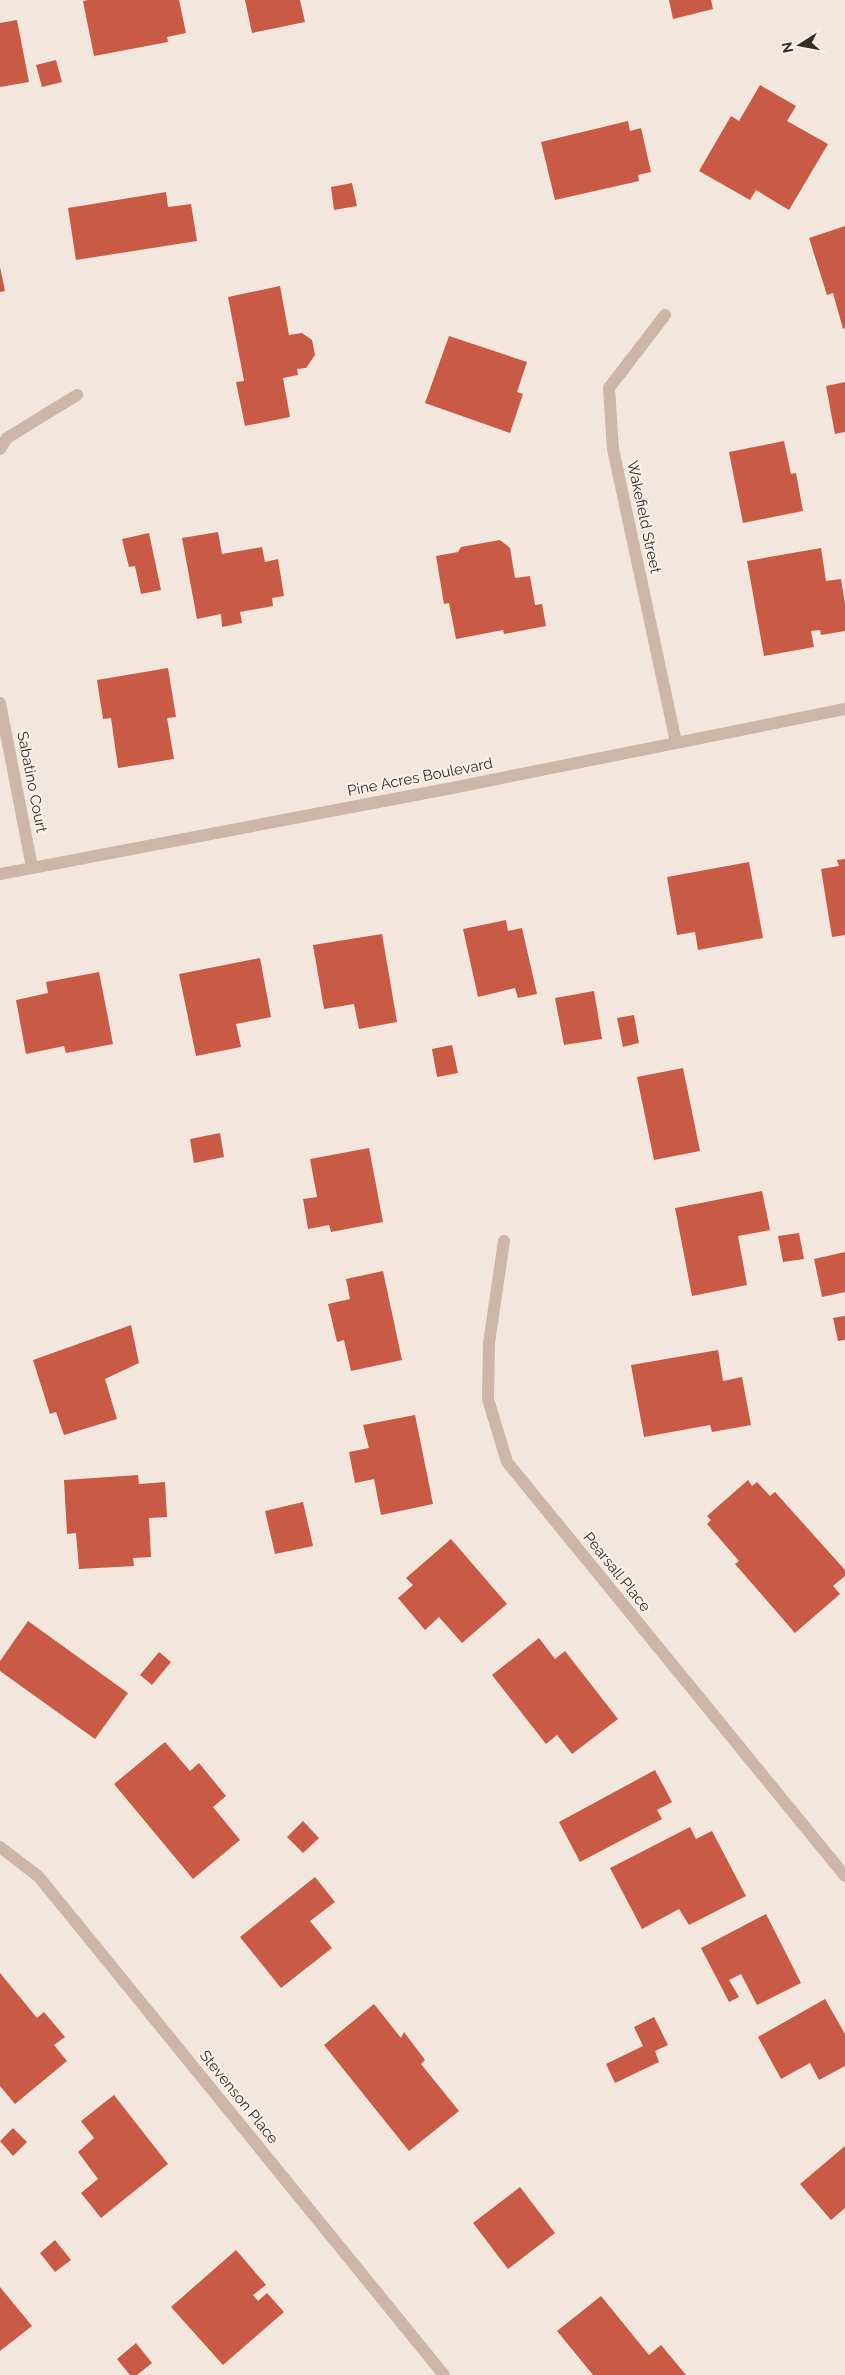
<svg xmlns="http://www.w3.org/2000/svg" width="845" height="2375" font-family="Raleway,sans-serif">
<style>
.building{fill:#c95a45}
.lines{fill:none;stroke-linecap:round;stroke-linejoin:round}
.minor{stroke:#ccb6a8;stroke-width:12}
.labels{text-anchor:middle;stroke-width:4;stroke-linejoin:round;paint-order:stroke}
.street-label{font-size:15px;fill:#392c29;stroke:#faf1ea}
</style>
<rect width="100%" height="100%" fill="#f3e7dd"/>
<path class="building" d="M88,0H179L186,33L167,37L168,42L94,56L83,1Z
M245,0H300L305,22L252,33Z
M669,0H711L713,9L673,19Z
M17,20L29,82L0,87V23Z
M56,60L62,82L42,87L36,65Z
M760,85L796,106L787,121L828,144L789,210L756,190L750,200L699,171L731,116L739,121Z
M628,121L630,131L641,128L651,172L638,175L639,181L555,200L541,142Z
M352,183L357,206L334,210L331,187Z
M166,192L168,207L191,204L197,241L76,260L68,208Z
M845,226V328L843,329L833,293L827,295L809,238Z
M0,267L5,291L0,292Z
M280,286L289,335L302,333L312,340L315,355L306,368L297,369L298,375L283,378L290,417L245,426L236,382L244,381L228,297Z
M449,336L527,362L517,392L523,394L510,433L425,403Z
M845,382V432L835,434L826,386Z
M784,441L791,474L796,473L803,511L743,523L729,452Z
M218,532L222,554L262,547L265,562L278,559L284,596L272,598L273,606L240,612L242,623L222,627L221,614L197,619L182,538Z
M149,533L161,590L141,594L135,566L129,567L122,539Z
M500,540L510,548L515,578L530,576L535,605L542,604L546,626L504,634L503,630L456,639L449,603L444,604L436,556L458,552L461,547Z
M821,548L826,581L841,579L845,604V631L821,635L820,630L811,631L814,647L764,656L747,561Z
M168,668L176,717L167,718L174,759L118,768L111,718L103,719L97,680Z
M845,859V935L832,937L821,869L839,866L837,860Z
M749,862L763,938L698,950L695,932L677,935L667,877Z
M506,920L508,931L522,928L537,994L518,998L515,988L478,997L463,929Z
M382,934L397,1022L359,1029L354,1004L324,1009L313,945Z
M260,958L271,1017L236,1024L241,1047L196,1056L179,974Z
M99,972L113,1044L66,1053L64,1046L26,1054L16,1000L48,993L46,982Z
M594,991L602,1039L564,1045L555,998Z
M634,1015L639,1043L623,1047L617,1018Z
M452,1045L458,1073L437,1077L432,1049Z
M683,1068L700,1151L654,1160L637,1077Z
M220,1133L224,1157L194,1163L190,1139Z
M369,1148L383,1222L331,1232L329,1225L308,1229L303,1199L317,1197L310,1159Z
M762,1191L770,1230L738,1236L747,1285L692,1296L675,1208Z
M799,1233L804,1259L783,1262L778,1236Z
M845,1252V1292L822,1297L814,1259Z
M383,1271L402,1360L351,1371L344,1340L337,1342L328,1304L350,1299L346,1279Z
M845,1316V1340L838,1341L833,1318Z
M131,1325L139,1363L105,1379L117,1419L64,1435L56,1412L50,1414L33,1360Z
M718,1350L723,1381L742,1377L751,1425L712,1432L710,1425L644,1437L631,1365Z
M415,1415L433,1504L381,1515L374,1479L355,1483L349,1452L369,1448L363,1425Z
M138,1475L139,1484L165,1482L167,1517L149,1518L151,1557L133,1558L134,1566L79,1569L76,1533L67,1534L64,1480Z
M748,1480L752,1486L757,1482L770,1496L775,1492L845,1570V1576L833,1586L840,1594L795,1633L735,1564L739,1561L707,1524L711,1520L707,1516Z
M303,1502L313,1546L275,1554L265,1511Z
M451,1539L507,1604L462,1643L439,1617L425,1630L398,1598L413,1585L406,1578Z
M28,1621L128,1693L95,1739L0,1671V1661Z
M539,1638L555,1659L565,1651L618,1719L572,1754L557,1735L546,1744L492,1675Z
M159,1652L171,1662L152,1685L140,1675Z
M165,1742L190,1771L199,1763L226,1796L213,1807L240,1840L193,1879L114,1784Z
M655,1770L672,1802L657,1810L662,1819L580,1862L559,1822Z
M303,1821L319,1838L303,1853L287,1837Z
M690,1827L696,1839L712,1831L746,1896L689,1925L679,1909L642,1929L610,1868Z
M315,1877L335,1902L310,1921L332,1948L281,1988L240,1937Z
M766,1914L801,1983L757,2005L741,1974L729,1980L739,1997L729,2002L701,1948Z
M0,1973L37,2018L44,2012L65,2037L54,2045L67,2061L15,2104L0,2086Z
M825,1999L845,2034V2066L819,2080L810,2063L781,2079L758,2037Z
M374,2004L401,2038L404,2032L425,2060L421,2064L459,2111L409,2151L324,2045Z
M654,2017L668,2045L655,2051L659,2062L615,2083L606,2064L643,2046L634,2027Z
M114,2095L168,2164L101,2218L81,2193L98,2179L78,2152L94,2138L81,2121Z
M13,2128L27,2142L13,2156L0,2141Z
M845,2146V2208L831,2220L800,2184Z
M520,2187L555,2233L508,2269L473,2223Z
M55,2240L71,2260L55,2272L40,2253Z
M236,2250L266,2285L253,2295L258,2301L267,2293L284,2312L223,2365L171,2307Z
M0,2287L32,2326L0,2351Z
M601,2296L649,2355L661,2345L686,2375H593L557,2331Z
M136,2343L152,2363L137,2375H130L117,2359Z"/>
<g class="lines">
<path class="minor" d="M665,315L609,388L613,449L676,742
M0,449L7,438L77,395
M0,703L32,867
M0,874L452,788L845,709
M504,1241L489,1343L488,1399L507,1462L845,1876
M0,1847L39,1877L444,2375"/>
</g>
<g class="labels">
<g class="street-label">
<text transform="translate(644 517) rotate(78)" y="5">Wakefield Street</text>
<text transform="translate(420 777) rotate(-11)" y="5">Pine Acres Boulevard</text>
<text transform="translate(32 782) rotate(79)" y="5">Sabatino Court</text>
<text transform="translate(617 1572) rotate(51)" y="5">Pearsall Place</text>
<text transform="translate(239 2097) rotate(51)" y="5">Stevenson Place</text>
</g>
</g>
<g transform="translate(800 45) rotate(259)" stroke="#faf1ea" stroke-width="4" paint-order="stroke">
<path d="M0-4L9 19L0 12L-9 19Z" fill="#392c29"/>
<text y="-8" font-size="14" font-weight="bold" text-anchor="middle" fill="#392c29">N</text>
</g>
</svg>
